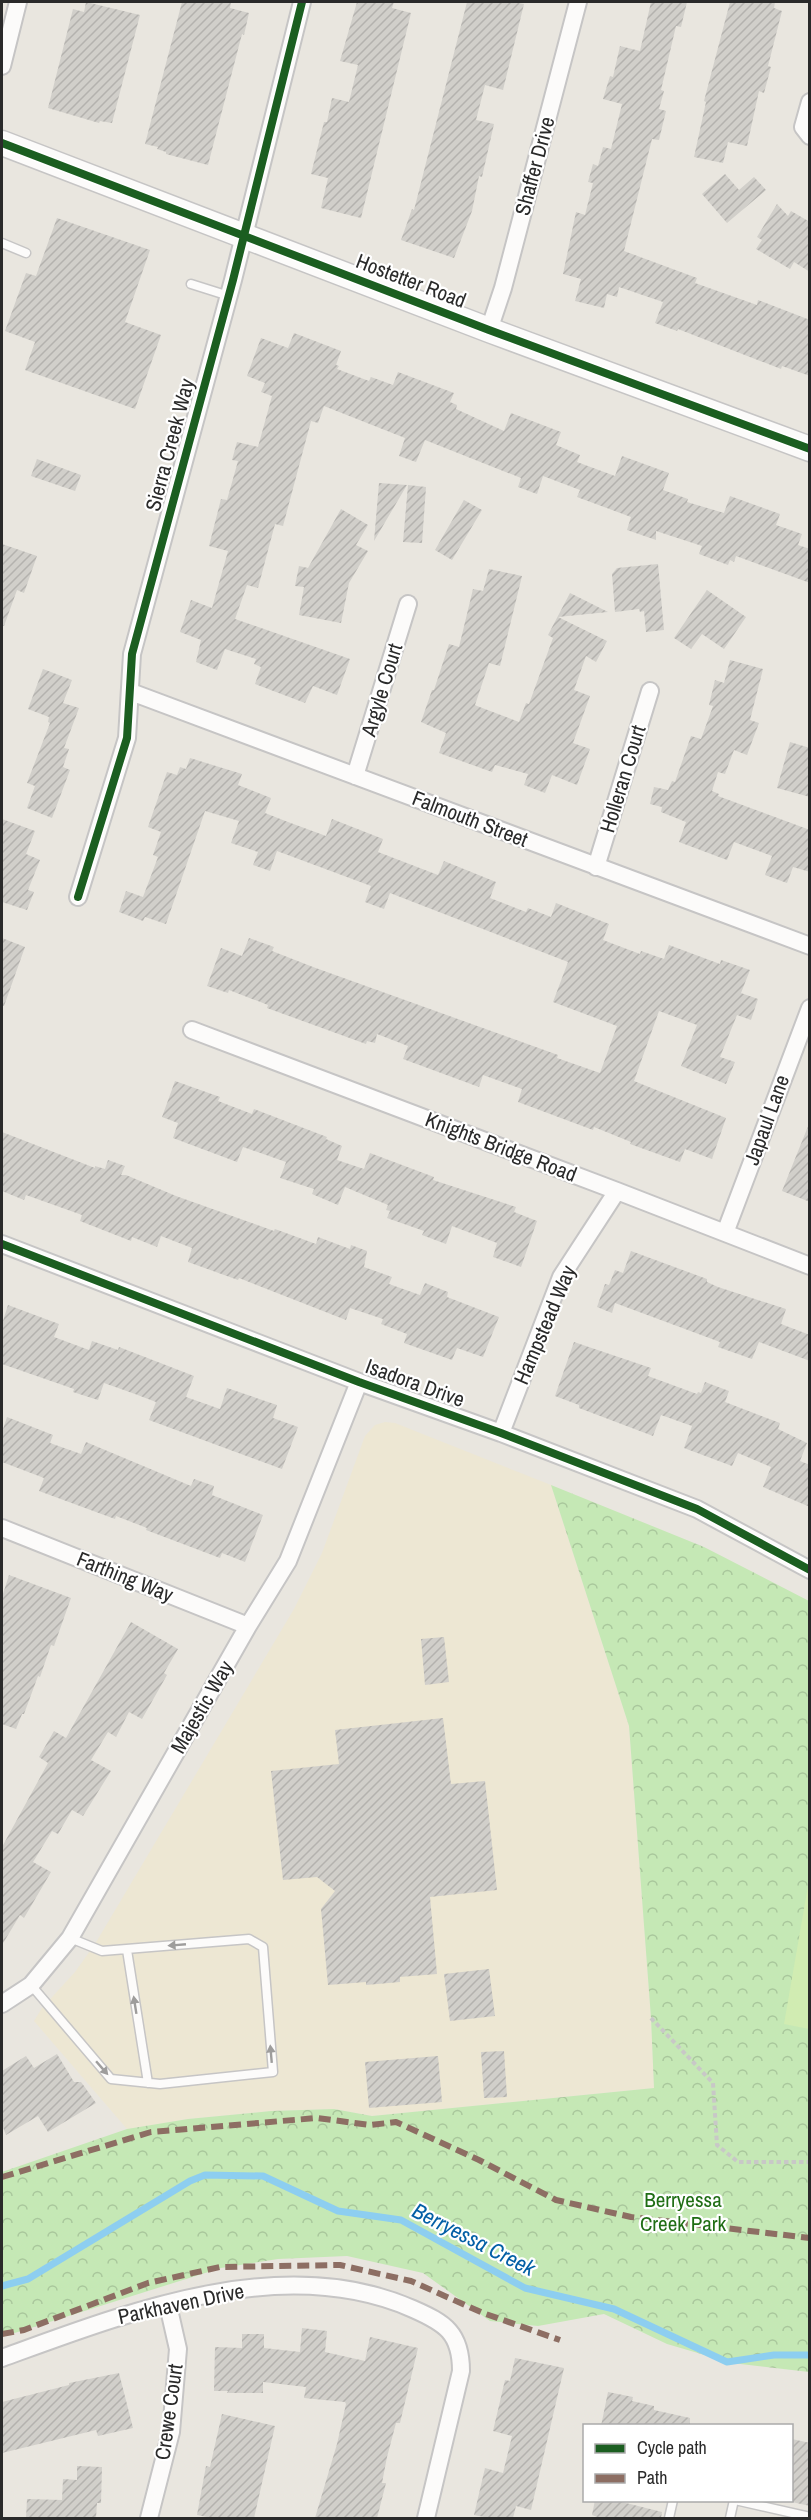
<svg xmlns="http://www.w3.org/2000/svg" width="811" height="2520" font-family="'Archivo Narrow',sans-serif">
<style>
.education{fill:#ede7d3}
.park{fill:url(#park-crowns)}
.pitch{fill:#d1ecb2}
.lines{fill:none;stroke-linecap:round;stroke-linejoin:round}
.stream{stroke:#8dcef0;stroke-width:7}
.building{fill:url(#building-hatch)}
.service-casing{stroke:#c6c5c5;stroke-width:11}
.minor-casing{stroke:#c6c5c5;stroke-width:20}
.secondary-casing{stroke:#c6c5c5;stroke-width:27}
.path{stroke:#c8c8c7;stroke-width:4;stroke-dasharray:4.5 3;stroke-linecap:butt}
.service{stroke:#fcfbfa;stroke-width:8}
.minor{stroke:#fcfbfa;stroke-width:16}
.secondary{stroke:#fcfbfa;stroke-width:24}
.quiet{stroke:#8d6e63;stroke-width:6;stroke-dasharray:12 6;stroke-linecap:butt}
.cycleway-casing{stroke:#fff;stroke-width:11}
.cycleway{stroke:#1b5e20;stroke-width:8}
.oneway{fill:#9e9d9c}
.labels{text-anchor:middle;stroke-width:4.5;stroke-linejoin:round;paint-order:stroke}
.street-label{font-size:21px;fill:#2a2a2a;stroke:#fff}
.park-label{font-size:21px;fill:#1f6d14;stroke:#fff}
.water-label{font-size:22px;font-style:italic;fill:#035fa6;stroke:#fff}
</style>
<defs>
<pattern id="park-crowns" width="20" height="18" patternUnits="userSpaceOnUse" patternTransform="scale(1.5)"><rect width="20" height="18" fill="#c5e8b5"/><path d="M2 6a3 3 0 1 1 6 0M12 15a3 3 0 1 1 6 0" fill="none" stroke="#a9c79c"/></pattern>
<pattern id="building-hatch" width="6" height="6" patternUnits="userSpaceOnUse" patternTransform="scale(1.5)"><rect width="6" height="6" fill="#d1cfca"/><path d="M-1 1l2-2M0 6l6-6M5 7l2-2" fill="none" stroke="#b4b2ae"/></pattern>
</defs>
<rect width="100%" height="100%" fill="#e9e6df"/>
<path class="education" d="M385,1422L395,1423L551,1485L629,1726L651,2018L654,2088L372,2116L334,2109L271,2111L188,2119L127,2129L34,2021L42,2008L75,1972L95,1944L294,1609L322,1553L365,1436L375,1425Z"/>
<path class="park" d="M551,1485L704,1547L809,1601V2372L732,2363L667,2344L604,2314L538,2326L490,2321L423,2273L347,2256L278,2259L221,2268L2,2337V2172L127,2129L188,2119L271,2111L334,2109L372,2116L654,2088L651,2018L629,1726Z"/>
<path class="pitch" d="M809,1880V2029L784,2024Z"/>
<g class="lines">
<path class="stream" d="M2,2286L28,2279L190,2181L205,2175L263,2176L338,2211L401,2220L525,2288L614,2309L727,2362L774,2355H810"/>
</g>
<path class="building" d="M86,2L140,15L112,123L100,121L99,123L48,108L73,9L84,12Z
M182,2H231L230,8L249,13L244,35L242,34L208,165L166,154V152L157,149L158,147L145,144Z
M357,2H394L392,8L411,13L361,218L321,208L328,178L311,174L324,122H327L332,98L349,102L358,65L340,61Z
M467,2H513L524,4L503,90L485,85L476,120L494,124L482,177L479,176L472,211L454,258L401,240L412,209L414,210Z
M651,2H687L681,27L676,26L661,90L664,91L659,109L666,111L659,140L652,139L624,251L697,278L695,283L757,305L758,300L810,320V376L782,366L781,369L678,329L677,331L655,323L663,302L619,287L617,297L607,294L604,308L575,301L581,279L563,274L576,212L585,215L593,183L588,182L593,164L598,166L603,147L611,149L622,104L603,99L610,76L613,77L620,46L640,51Z
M730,2H775L774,8L782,11L768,66L771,67L764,93L759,91L747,146L728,142L723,163L694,157L706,102L704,101Z
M725,174L739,190L754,177L766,190L727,223L702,194Z
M777,204L788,216L791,211L810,222V272L794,262L790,269L756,249L762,240L757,237Z
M57,218L150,250L125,322L161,335L135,409L25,370L35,342L5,331L26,273L36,276Z
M294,333L341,351L336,365L339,366L337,369L369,381L371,377L393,385L398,372L454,393L450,402L457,405L456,409L504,431L511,413L561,432L556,445L580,455L577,462L615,476L622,456L669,473L663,490L688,499L687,502L724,513L730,496L780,514L776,525L802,534L798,545L810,549V583L736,556L734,562L730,560L728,565L699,554L702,546L656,531V540L627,530L631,517L577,497L580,490L543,476L537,494L518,487L521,478L425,440L416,462L399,456L405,438L324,406L318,423L311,421L283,526L275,524L258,588L247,585L235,619L350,659L337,695L313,686L305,703L255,684L261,667L254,664L256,659L225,649L217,670L196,662L201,640L180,632L191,600L212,608L228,551L209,546L221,499L227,500L238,461L232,460L237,442L258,447L272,396L261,392L265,383L247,376L261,338L288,348Z
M37,459L81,475L75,491L31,476Z
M379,483L407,485L374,541Z
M408,485L426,487L422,543L403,542Z
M464,500L482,510L452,560L435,550Z
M341,509L368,525L356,545L368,551L349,583L341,623L299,615L304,587L295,586L299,566L308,568Z
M2,544L37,556L24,593L17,590L4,626H2Z
M658,564L664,630L646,632L644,611L640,612L639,609L615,612L612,574L617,568Z
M489,569L522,576L500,666L489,663L475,705L477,706L519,722L526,703L529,704L553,638L548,635L570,593L608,612L558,617L607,641L596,662L586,656L574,690L590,696L573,743L590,749L577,785L552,775L545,793L524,785L528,774L495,765L492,772L439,753L446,733L421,722L432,690H434L449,644L459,647L473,589L483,591Z
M707,590L746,617L724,649L702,634L691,649L674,638Z
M730,660L763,669L750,720L759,723L747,755L734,750L725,774L718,772L712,791L719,794L718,796L810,830V872L793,867L787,883L765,875L772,856L734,842L727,860L679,842L686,822L661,812L662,807L650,804L654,787L668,790L672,781L675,782L691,736L701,739L713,706L709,705L715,680L724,683Z
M43,669L72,680L63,703L79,708L64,748L69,749L63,767L70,770L52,818L27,808L35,786L27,783L50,723L48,722L49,717L28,709Z
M790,742L810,748V797L777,788Z
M190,758L242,774L238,785L271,798L265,813L288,822L326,836L332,819L383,839L378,852L438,875L444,861L496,882L490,898L526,912L528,908L551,917L556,903L609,924L603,940L640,954L641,951L664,959L669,945L720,964L721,960L750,970L741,993L758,999L751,1020L737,1015L720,1057L735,1062L726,1084L681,1066L697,1025L659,1011L634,1081L726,1118L712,1159L685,1149L680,1162L630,1144L631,1142L594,1127L593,1130L518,1102L522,1089L483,1075L479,1087L403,1059L408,1046L377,1034L375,1043L367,1041L366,1044L267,1008L268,1005L229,990L228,993L207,986L221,948L242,956L249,938L274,947L272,951L313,967L558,1055L557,1058L600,1073L617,1026L553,1002L568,962L390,893L384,909L365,902L371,886L277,851L270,871L253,865L258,852L231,843L239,821L205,811L166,924L145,917L143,921L119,912L126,891L143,897L158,857L153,855L161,832L148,827L167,772L177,775L180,767L186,769Z
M2,819L35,831L26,854L40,860L28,890L34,892L27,910L2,902Z
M2,938L25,947L4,1006H2Z
M175,1081L220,1097L218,1101L252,1114L254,1109L327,1137L326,1139L342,1146L337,1160L364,1169L370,1153L434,1177L433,1180L516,1207L514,1212L537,1221L521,1267L493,1257L497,1243L452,1226L446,1244L422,1235L424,1231L387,1218L390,1211L386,1210L388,1205L345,1187L338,1205L312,1194L314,1189L280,1178L286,1162L243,1147L237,1162L173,1138L178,1123L162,1117Z
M809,1124L810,1125V1202L782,1191Z
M2,1132L95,1168V1166L105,1169L108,1160L125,1166L121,1175H126L176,1196L274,1231L275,1229L316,1244L318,1237L350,1249L351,1245L367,1251L364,1267L392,1277L389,1284L420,1295L425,1283L448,1292L447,1297L499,1317L483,1357L457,1348L452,1360L404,1343L407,1334L381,1324L383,1319L350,1308L346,1320L239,1278L238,1280L188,1262L192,1248L161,1236L157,1247L132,1237L131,1241L80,1221L82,1215L26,1195L24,1200L2,1191Z
M631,1251L707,1279V1282L718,1287L786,1309L781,1324L810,1335V1361L759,1342L752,1359L718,1347L720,1342L615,1303L612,1313L597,1307L605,1284L609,1285L615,1270L623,1273Z
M8,1305L59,1324L54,1337L89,1350L92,1341L118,1350L119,1347L194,1376L186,1397L220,1409L227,1388L277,1405L273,1418L298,1427L282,1469L149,1420L156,1402L135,1394L104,1383L98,1400L73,1392L74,1389L2,1364V1324Z
M574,1342L651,1368L648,1376L697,1394L698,1392L701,1393L705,1382L729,1391L725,1402L780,1423L778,1429L807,1443L800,1461L810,1465V1507L763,1487L771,1467L738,1453L732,1466L684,1448L692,1426L661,1415L653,1436L579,1408V1405L555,1396Z
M7,1417L53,1435L50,1443L81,1454L86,1442L191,1486L194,1479L214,1486L212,1495L263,1515L245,1562L222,1553L220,1558L146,1530L147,1528L116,1516L115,1519L39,1491L44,1478L2,1462V1432Z
M9,1575L71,1598L54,1646L51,1645L40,1677L38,1676L24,1714H22L16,1729L2,1724V1597Z
M131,1622L178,1649L164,1673L167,1675L142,1719L129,1712L116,1737L108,1732L91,1760L111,1771L83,1816L72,1810L58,1834L52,1831L33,1862L51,1872L24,1918L20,1915L2,1945V1847L48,1763L39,1757L54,1731L66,1738Z
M444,1637L449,1682L425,1685L421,1639Z
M443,1718L451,1784L485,1781L497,1890L430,1897L437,1974L400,1977V1982L366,1985V1982L328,1985L321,1909L335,1891L317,1877L283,1880L271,1771L339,1764L335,1730Z
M489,1969L495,2016L450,2021L444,1974Z
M504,2051L507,2097L484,2098L481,2052Z
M57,2054L74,2082H81L84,2086L96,2103L48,2132L38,2116L6,2135L2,2125V2071L26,2056L34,2068Z
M438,2056L442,2102L369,2108L365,2062Z
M302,2328L327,2331L325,2352L365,2361L370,2337L418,2348L400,2423H396L387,2457L382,2483H386L377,2518H315L337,2444L346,2404L345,2402L304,2398L306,2387L263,2382V2393H227L228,2391H214L215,2347L242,2348V2334H264V2348L300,2352Z
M515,2358L564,2368L531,2510L516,2506L513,2518H489L474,2515L485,2468L503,2473L512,2436L493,2431L505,2380L510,2381Z
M119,2373L133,2428L98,2436L96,2430L2,2453V2402L69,2385V2383Z
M608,2392L633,2397L632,2401L654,2406V2410L690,2418V2426H601Z
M222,2414L275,2426L254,2518H212L197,2515L206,2466L210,2467Z
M792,2439L810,2443V2506L792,2502Z
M77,2466L102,2467L101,2503H97L96,2518H26L27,2499L62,2500L63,2479L77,2480Z
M595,2500H614L662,2512L661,2518H600L592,2515Z"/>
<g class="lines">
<g class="service-casing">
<path id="service" d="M2,243L26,253
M191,284L229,296
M127,1950L148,2083
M31,1985L111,2079L160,2084L273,2072L263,1947L249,1939L102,1951L70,1938
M735,2500L810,2517
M669,2518L673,2500
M730,2518L734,2500"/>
</g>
<g class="minor-casing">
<path id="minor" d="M2,66L18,2
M810,102L803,127L810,136
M489,330L503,288L578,2
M131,692L810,946
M355,776L408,604
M596,867L650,691
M78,897L127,738L132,654L233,280L302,2
M192,1030L617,1191L810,1266
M725,1233L810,1008
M2,1244L359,1382L501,1433L697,1509L810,1570
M501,1433L561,1277L617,1191
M2,1528L248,1626
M2,2004L31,1985L70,1938L248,1626L288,1561L359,1382
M2,2358C126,2313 282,2251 413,2309C445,2323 461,2333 461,2371L426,2518
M149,2518L171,2432L178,2349L168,2305"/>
</g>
<g class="secondary-casing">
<path id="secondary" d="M2,143L489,330L810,449"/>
</g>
<path class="path" d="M651,2018L713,2083L717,2145L738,2162H810"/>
<use href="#service" class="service"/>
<use href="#minor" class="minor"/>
<use href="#secondary" class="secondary"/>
<path class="quiet" d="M2,2177L151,2132L317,2118L370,2125L396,2122L479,2160L556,2200L631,2217L810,2238
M2,2334L24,2330L148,2283L220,2267L340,2265L411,2281L483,2313L560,2340"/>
<g class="cycleway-casing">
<path id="cycleway" d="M2,143L489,330L810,449
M78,897L127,738L132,654L233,280L302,2
M2,1244L359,1382L501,1433L697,1509L810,1570"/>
</g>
<use href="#cycleway" class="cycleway"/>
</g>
<defs><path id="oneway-solid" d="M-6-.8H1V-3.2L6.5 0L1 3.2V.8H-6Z" transform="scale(1.5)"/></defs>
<g class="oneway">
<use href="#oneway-solid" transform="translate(177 1945) rotate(175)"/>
<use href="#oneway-solid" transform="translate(135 2005) rotate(-99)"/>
<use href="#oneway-solid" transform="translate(271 2054) rotate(-95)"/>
<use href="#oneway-solid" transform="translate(102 2068) rotate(49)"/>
</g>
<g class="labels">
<g class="street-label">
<text transform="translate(535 166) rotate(-75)" y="7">Shaffer Drive</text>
<text transform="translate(411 281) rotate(21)" y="7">Hostetter Road</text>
<text transform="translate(170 445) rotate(-75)" y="7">Sierra Creek Way</text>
<text transform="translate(382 690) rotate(-73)" y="7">Argyle Court</text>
<text transform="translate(623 779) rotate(-73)" y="7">Holleran Court</text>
<text transform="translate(470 819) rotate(21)" y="7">Falmouth Street</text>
<text transform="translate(767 1120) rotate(-70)" y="7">Japaul Lane</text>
<text transform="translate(501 1147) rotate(21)" y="7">Knights Bridge Road</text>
<text transform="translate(545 1325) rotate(-67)" y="7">Hampstead Way</text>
<text transform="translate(415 1383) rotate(20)" y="7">Isadora Drive</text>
<text transform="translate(125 1577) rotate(22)" y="7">Farthing Way</text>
<text transform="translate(202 1707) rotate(-60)" y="7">Majestic Way</text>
<text transform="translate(181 2304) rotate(-12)" y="7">Parkhaven Drive</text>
<text transform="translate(169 2412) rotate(-82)" y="7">Crewe Court</text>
</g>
<g class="park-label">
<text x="683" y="2207">Berryessa<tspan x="683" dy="24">Creek Park</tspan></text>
</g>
<g class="water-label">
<text transform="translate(474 2239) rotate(27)" y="8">Berryessa Creek</text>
</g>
</g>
<rect width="811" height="2520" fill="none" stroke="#2a2a2a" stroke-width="6"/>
<rect x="583" y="2424" width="210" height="78" fill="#ffffff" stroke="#aaaaaa" stroke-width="1.5"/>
<rect x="595" y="2444" width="30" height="9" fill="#1b5e20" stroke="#aaaaaa" stroke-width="1.5"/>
<text x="637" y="2454" font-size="18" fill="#2a2a2a">Cycle path</text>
<rect x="595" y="2474" width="30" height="9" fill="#8d6e63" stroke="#aaaaaa" stroke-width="1.5"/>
<text x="637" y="2484" font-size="18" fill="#2a2a2a">Path</text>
</svg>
